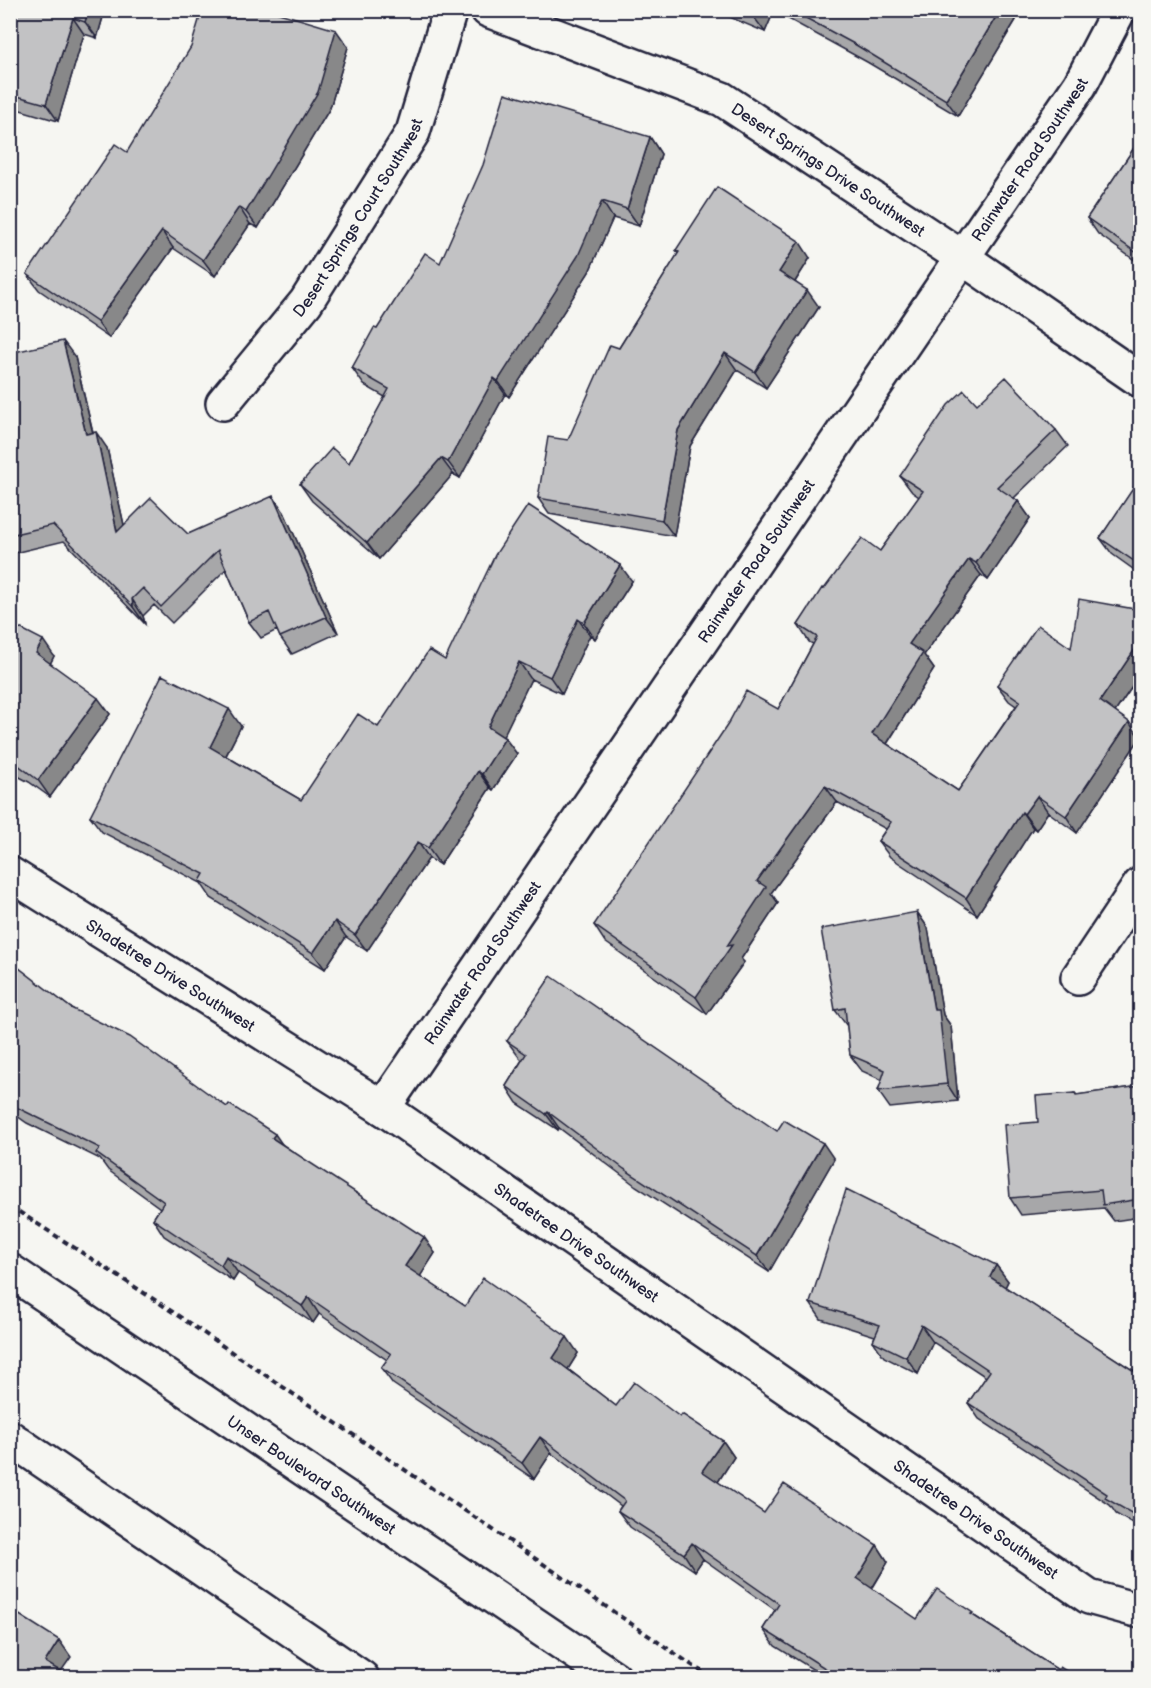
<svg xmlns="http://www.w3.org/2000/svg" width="1151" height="1688" font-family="'Balsamiq Sans',sans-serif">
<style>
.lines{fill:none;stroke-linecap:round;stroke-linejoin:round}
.minor-casing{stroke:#22223b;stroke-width:38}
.major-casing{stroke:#22223b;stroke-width:38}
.path{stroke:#22223b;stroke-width:4;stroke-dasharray:6 4.5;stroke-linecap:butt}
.minor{stroke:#f6f6f2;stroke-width:33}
.major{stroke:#f6f6f2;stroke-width:33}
.wall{fill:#a7a7a9;stroke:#22223b;stroke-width:1.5}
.shaded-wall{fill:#888889;stroke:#22223b;stroke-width:1.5}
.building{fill:#c2c2c4;stroke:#22223b;stroke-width:1.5}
.labels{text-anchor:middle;stroke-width:5;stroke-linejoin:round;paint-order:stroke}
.street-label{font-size:16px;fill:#22223b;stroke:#f6f6f2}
</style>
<rect width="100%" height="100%" fill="#f6f6f2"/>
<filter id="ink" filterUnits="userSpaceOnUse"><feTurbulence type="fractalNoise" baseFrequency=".0167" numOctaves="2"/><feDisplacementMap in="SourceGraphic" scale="12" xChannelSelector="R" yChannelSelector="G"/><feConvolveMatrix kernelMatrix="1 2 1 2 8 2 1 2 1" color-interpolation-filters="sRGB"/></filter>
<g filter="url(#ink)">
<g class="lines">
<g class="minor-casing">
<g id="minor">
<path id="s1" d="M488,10L722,99L963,258L1140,380"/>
<path id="s2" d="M223,403L306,302L413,132L450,10"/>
<path id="s3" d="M10,874L383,1108L1089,1597L1140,1611"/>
<path d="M1078,978L1140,885"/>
<path id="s4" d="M383,1108L1080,85L1119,10"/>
</g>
</g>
<g class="major-casing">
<g id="major">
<path id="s5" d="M10,1271L614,1678"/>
<path d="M10,1438L362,1678"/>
</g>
</g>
<path class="path" d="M10,1206L158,1302L711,1678"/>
<use href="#minor" class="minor"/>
<use href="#major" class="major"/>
</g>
<path class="wall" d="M10,10H105L97,38L84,34L58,121L10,107Z
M723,10H1009L1016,20L958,116L867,62L774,11L765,32L727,16Z
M348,47L330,108L258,228L250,224L215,276L173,248L109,338L39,290L27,274L127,152Z
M650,137L661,154L639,226L613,218L589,272L509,397L505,394L460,478L453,474L379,559L312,501L300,484L349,463L385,397L364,385L352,368L377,329L440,263Z
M1140,139V264L1098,234L1087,218Z
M676,250L810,258L795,282L819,307L766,388L737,370L690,446L674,536L549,514L538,498L568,440L619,348L678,254Z
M10,353L75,357L93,433L107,448L124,525L188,534L284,512L338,633L292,654L280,637L277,630L261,638L249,622L226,569L172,623L154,605L143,616L145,624L64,541L10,554Z
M977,404L1056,430L1068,446L1014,498L1018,501L1030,518L988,580L981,575L924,655L934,669L887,744L958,791L1016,706L1009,701L997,685L1071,648L1140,610V675L1115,712L1129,722L1140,738L1077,833L1048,812L1036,830L1033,828L977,915L890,857L878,841L886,829L837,802L771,893L778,903L741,959L744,962L707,1014L605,942L594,925L778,709L813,644L809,642L798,625L824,589L880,551L919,497L912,492L900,476Z
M1140,479V574L1112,554L1100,538Z
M632,581L595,639L590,635L562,694L531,679L503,736L517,754L493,790L490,788L440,865L429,858L367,951L346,937L325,969L211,898L201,883L102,832L90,816L241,726L226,756L301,800L378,727L445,660Z
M10,623L54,656L50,664L110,714L50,797L29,782L10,772Z
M917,912L928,928L943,1015L951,1026L958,1101L890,1108L878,1091L882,1080L862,1071L850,1055L847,1026L835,1010Z
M10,963L71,1008L227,1107L282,1144L435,1253L420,1276L465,1306L578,1353L568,1369L616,1406L680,1417L723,1441L734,1457L718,1482L764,1513L877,1545L888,1562L872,1589L917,1619L976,1617L1058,1670L1076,1677H825L775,1646L763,1629L775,1610L703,1559L695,1571L630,1527L618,1511L621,1506L551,1453L534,1479L393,1384L381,1368L387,1360L319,1314L313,1323L238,1273L233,1281L164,1236L153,1219L160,1208L108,1170L100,1159L27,1123L10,1111Z
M507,1041L777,1131L834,1159L769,1272L636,1186L559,1128L558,1130L517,1103L506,1086L522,1060L519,1057Z
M1140,1086V1217L1114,1221L1104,1208L1021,1215L1010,1198L1038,1122L1075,1093L1077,1095Z
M996,1265L1008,1281L1005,1287L1134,1371L1140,1362V1528L1116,1514L1110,1505L979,1419L968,1403L986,1377L933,1342L918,1374L884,1357L873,1341L875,1336L821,1319L810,1303Z"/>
<path class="shaded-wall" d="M88,10H105L97,38L85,22Z
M756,10H773L774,11L765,32L753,16Z
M1000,10H1009L1016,20L958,116L946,100Z
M73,18L84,34L58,121L46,104Z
M336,30L348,47L330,108L258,228L246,212Z
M650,137L661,154L639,226L627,209Z
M602,201L613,218L589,272L509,397L498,381Z
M239,207L250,224L215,276L203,260Z
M162,231L173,248L109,338L97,322Z
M799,241L810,258L791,288L779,272Z
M807,290L819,307L766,388L755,372Z
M63,341L75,357L97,451L86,434Z
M725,353L737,370L690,446L674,536L662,520L678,430Z
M494,378L505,394L460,478L448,462Z
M96,432L107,448L129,548L117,532Z
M441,458L453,474L379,559L367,543Z
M273,496L284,512L338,633L326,617Z
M1018,501L1030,518L988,580L976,563Z
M969,559L981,575L924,655L934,669L883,750L872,734L909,644Z
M620,565L632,581L595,639L584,623Z
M132,599L143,616L145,624L133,607Z
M578,619L590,635L562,694L550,677Z
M43,640L54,656L47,670L36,653Z
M1135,649L1140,656V675L1111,718L1100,701Z
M519,662L531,679L500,743L488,727Z
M98,698L110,714L50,797L38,780Z
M229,709L241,726L222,763L210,747Z
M1129,722L1140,738L1077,833L1066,816Z
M505,738L517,754L493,790L482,774Z
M478,771L490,788L440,865L428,848Z
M825,786L837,802L771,893L778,903L741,959L744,962L707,1014L696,997L757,881Z
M1037,796L1048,812L1036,830L1024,814Z
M1022,812L1033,828L977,915L966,898Z
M418,842L429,858L367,951L355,935Z
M917,912L928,928L943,1015L951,1026L958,1101L947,1084Z
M335,921L346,937L325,969L313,953Z
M548,1112L559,1128L558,1130L546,1114Z
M275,1134L286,1150L272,1138Z
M823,1143L834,1159L769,1272L757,1256Z
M424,1237L435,1253L416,1283L405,1266Z
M226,1256L238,1273L233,1281L221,1265Z
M996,1265L1008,1281L1002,1294L990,1277Z
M308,1297L319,1314L313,1323L302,1306Z
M921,1325L933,1342L918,1374L906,1357Z
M567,1337L578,1353L565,1374L553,1358Z
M540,1437L551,1453L534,1479L522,1463Z
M723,1441L734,1457L714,1488L702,1471Z
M692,1543L703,1559L695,1571L684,1554Z
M877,1545L888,1562L868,1595L857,1578Z
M59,1640L71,1657L57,1677L45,1662Z"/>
<path class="building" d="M10,10H88L85,22L73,18L46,104L10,94Z
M202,10H269L336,30L318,92L246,212L239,207L203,260L162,231L97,322L27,274L115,144L127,152L191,47Z
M740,10H756L753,16Z
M791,10H1000L946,100L856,45Z
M505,93L650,137L627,209L602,201L578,256L498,381L494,378L448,462L441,458L367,543L300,484L332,448L349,463L389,389L352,368L374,328L377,329L425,253L440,263L483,165Z
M1140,139V255L1087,218Z
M717,187L799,241L779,272L807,290L755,372L725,353L678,430L662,520L538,498L548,437L568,440L610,345L619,348L679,252L676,250Z
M63,341L86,434L96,432L117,532L151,498L188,534L273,496L326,617L280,637L269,612L249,622L218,550L161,607L143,588L132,599L133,607L53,525L10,535V353Z
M1006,377L1056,430L997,487L1018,501L976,563L969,559L909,644L923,653L872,734L958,791L1020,701L997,685L1038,625L1071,648L1079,599L1140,610V650L1135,649L1100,701L1129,722L1066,816L1037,796L1024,814L1022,812L966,898L878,841L891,822L825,786L757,881L766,887L727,946L732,945L696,997L594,925L728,724L746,691L778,709L817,637L798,625L822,588L824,589L862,538L880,551L923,491L900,476L948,405L964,390L977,404Z
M1140,478V565L1100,538Z
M528,505L620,565L584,623L578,619L550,677L519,662L488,727L505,738L482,774L478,771L428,848L418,842L355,935L335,921L313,953L200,881L204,874L90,816L162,675L229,709L210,747L301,800L358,714L378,727L429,650L445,660L495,555Z
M10,623L43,640L36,653L98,698L38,780L18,765L10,762Z
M917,912L934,1010H939L947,1084L878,1091L885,1070L850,1055L845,1008L835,1010L821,929Z
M10,963L19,968L71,1008L130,1037L227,1107L229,1104L275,1134L272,1138L424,1237L405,1266L465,1306L483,1278L567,1337L553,1358L616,1406L634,1382L680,1417L682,1414L723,1441L702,1471L764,1513L784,1484L877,1545L857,1578L917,1619L937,1589L973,1613L971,1614L1058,1670L1060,1667L1076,1677H839L763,1629L779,1604L692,1543L684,1554L618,1511L625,1501L540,1437L522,1463L381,1368L391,1354L308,1297L302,1306L226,1256L221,1265L153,1219L164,1202L96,1153L100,1148L16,1107L10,1103Z
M551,976L777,1131L784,1120L823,1143L757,1256L624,1169L548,1112L546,1114L506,1086L526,1054L507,1041Z
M1140,1086V1199L1103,1205L1101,1190L1010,1198L1004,1125L1038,1122L1036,1096L1075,1093L1076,1095Z
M846,1190L996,1265L990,1277L1134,1371L1140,1362V1518L1105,1498L1107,1494L968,1403L990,1371L921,1325L906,1357L873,1341L880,1325L810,1303Z
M10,1609L59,1640L45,1662L70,1677H10Z"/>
</g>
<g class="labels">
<g class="street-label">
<text dy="6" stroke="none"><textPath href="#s4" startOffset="1148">Rainwater Road Southwest</textPath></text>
<text dy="6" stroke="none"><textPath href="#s1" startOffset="378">Desert Springs Drive Southwest</textPath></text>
<text dy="6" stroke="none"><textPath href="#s2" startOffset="230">Desert Springs Court Southwest</textPath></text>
<text dy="6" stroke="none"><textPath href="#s4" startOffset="662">Rainwater Road Southwest</textPath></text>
<text dy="6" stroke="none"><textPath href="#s4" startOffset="176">Rainwater Road Southwest</textPath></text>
<text dy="6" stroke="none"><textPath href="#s3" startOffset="190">Shadetree Drive Southwest</textPath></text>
<text dy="6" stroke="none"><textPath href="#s3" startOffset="676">Shadetree Drive Southwest</textPath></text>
<text dy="6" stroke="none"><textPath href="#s5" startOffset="364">Unser Boulevard Southwest</textPath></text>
<text dy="6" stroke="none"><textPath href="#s3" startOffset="1162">Shadetree Drive Southwest</textPath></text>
</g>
</g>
<rect width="1151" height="1688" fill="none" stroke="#f6f6f2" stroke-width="36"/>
<rect x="18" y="18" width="1115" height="1652" fill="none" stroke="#22223b" stroke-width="2" filter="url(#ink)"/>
</svg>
